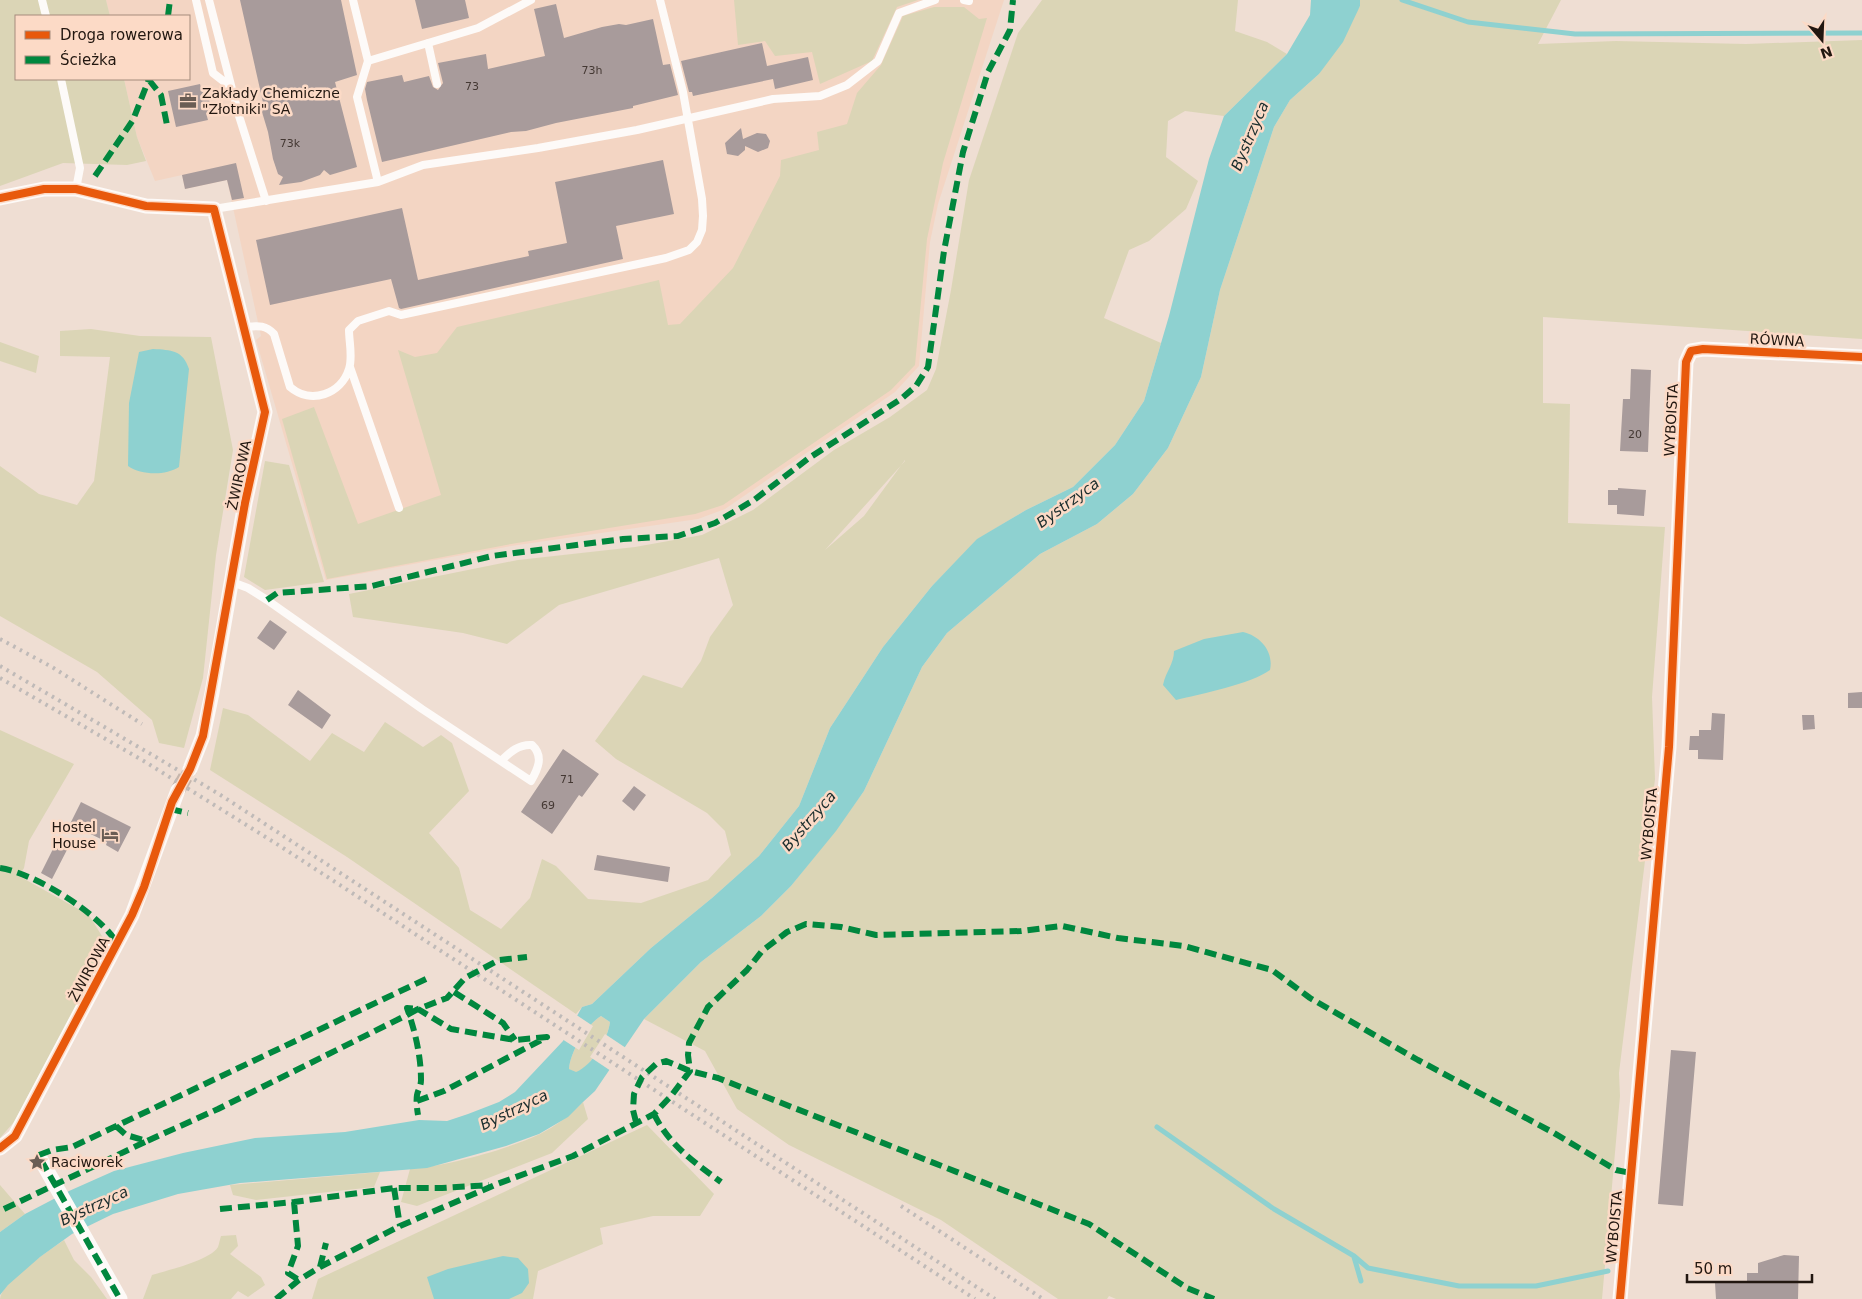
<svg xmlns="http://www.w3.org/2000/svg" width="1862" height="1299" font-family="'DejaVu Sans',sans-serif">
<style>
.built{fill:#f3d5c3}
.green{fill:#dbd5b6;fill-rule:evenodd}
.water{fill:#8ed1d0;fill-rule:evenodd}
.pier{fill:#efded3}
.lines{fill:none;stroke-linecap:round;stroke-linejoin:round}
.stream{stroke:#8ed1d0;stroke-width:5}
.building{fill:#a89b9b}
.street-tunnel{stroke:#c6b6ac;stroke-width:15;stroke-dasharray:15 8;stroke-linecap:butt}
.lane{stroke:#fdfaf8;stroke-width:8}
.street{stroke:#fdfaf8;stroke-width:15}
.rail{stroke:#bfbab8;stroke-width:4;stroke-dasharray:2.5 5;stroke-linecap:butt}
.quiet{stroke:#00873e;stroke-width:6;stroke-dasharray:12 6;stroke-linecap:butt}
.cycleway-casing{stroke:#fcdac6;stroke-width:11}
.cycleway{stroke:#e8590c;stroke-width:8}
.labels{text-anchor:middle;stroke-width:5;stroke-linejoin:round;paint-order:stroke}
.number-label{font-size:11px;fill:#443833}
.poi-label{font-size:14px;fill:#221710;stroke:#fcdac6;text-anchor:start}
.street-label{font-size:14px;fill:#221710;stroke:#fcdac6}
.water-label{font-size:15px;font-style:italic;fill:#1a2d2d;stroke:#fcdac6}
</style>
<rect width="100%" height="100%" fill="#efded3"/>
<path class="built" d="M106,0H1004L938,204L930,242L919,366L895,392L725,509L698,519L511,546L326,580L256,340L261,336L227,180L185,189L182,175L155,181L137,137L124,79H189V16H110Z"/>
<path class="green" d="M0,0H106L110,16H16V79H124L137,137L146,161L127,165L63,163L0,186Z
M734,0H918L897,7L872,61L820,84L812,52L775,56L765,41L738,45Z
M1042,0H1238L1235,31L1267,42L1287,54L1224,116L1185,111L1168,121L1166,157L1198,181L1186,209L1149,241L1129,250L1104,318L1161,343L1144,401L1115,445L1073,487L1026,510L978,539L932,586L883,647L830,728L799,806L759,856L712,898L651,948L592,1004L582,1007L576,1014L347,857L210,770L223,708L248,715L310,761L332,733L364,752L385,722L423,747L441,735L452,743L469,791L429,833L459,868L470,910L501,929L530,898L542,859L556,866L588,899L641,903L708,880L731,855L725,831L707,813L616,759L595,741L643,675L682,688L701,661L710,637L733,605L719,558L559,605L507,644L463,633L353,617L349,594L518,560L635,547L702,535L753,510L834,450L890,417L927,390L936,369L951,290L969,180L1018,33ZM905,460L864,516L825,550L905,461Z
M1360,0H1561L1538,44L1616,41L1746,44L1862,40V339L1543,317V403L1570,404L1568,523L1665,527L1652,697L1655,779L1619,1073L1620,1096L1602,1299H1116L1109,1296L1107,1299H1058L941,1220L789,1145L737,1109L705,1051L644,1019L701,962L761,916L791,886L835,831L864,791L922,667L947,633L1040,554L1097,524L1133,494L1168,448L1201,377L1220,290L1274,127L1290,100L1319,74L1360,6Z
M934,7H964L979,19L987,18L943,163L927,239L915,365L891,390L723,505L695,514L511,544L327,579L282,419L314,407L358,524L441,495L398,350L415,357L437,353L457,327L659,280L668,325L680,324L733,268L780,176L781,160L819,150L817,132L847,124L857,93L881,65L903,16Z
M91,329L140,336L211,337L233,450L216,555L203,678L184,748L159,743L152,720L97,672L0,616V466L39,494L77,505L94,481L110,357L60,356V331Z
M0,342L39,356L36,373L0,361Z
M265,461L289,465L324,582L265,590L244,577Z
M0,730L74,764L29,841L24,868L19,876L89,915L105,941V951L14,1122L0,1138Z
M601,1016L610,1022C608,1039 592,1066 576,1073L569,1069C570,1052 587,1024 601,1016Z
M583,1102L588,1119L552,1153L417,1206L401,1202L410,1169C446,1166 506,1150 540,1134C556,1126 570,1115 583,1102Z
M647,1125L714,1194L700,1216H653L600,1228L603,1244L538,1271L533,1299H312L318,1279Z
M380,1172L374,1187L256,1200L233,1195L230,1185Z
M0,1185L25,1214L0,1232Z
M236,1235L238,1246L230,1254L261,1277L265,1285L248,1297L238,1291L231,1299H143L152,1275C168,1270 209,1261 218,1247C219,1244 220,1239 221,1236Z
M64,1240L74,1260L91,1277L107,1299H0C1,1282 50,1250 64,1240Z"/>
<path class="water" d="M1311,0H1360V6L1343,42L1319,74L1290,100L1274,127L1220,290L1201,377L1168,448L1133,494L1097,524L1040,554L947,633L922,667L864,791L836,831L791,886L761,916L701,962L644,1019L595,1091L583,1102L568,1117L539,1134L506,1146L427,1168L240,1183L178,1194L113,1214L72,1234L40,1257L8,1285L0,1295V1232L25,1214L69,1191L114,1171L183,1153L255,1138L345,1132L419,1120L447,1121L468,1114L499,1102L515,1092L563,1041L582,1007L592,1004L651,948L712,898L759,856L799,806L830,728L883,647L932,586L977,539L1026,510L1073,487L1115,445L1144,401L1169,316L1209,159L1224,116L1287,54L1310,15ZM601,1016L610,1022C608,1039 592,1066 576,1072L569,1069C570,1052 587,1024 601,1016Z
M153,349C171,350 183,350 189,369L179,467C165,476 141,475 128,466L129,403L139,352Z
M1243,632C1260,636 1274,651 1270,670C1251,684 1201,694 1176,700L1163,685C1166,671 1174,664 1174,651L1204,639Z
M503,1256L518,1258L528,1269L529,1283L522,1293L509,1299H434L427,1277L448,1269Z"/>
<path class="pier" d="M575,1014L593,1026L579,1050L562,1039Z
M605,1034L626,1048L611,1071L590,1057Z"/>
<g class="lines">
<path class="stream" d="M1402,0L1468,22L1575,34L1862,33
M1157,1127L1274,1209L1354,1256L1368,1268L1459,1286H1536L1608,1271
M1354,1257L1361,1281"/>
</g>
<path class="building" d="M240,0H341L357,75L335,82L357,167L330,175L324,170L320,175L301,182L279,185L283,177L278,174L273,159L268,132L262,112L264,107Z
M415,0H465L469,18L422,29Z
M556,4L564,38L602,27L619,24L626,25L653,19L663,65L670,64L678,95L633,106V108L556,123L526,131L511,132L382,162L367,100L365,89L367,82L402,75L404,82L429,76L433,87L438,90L443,83L438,63L486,54L488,69L545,56L534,9Z
M762,43L767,66L808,57L813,80L775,89L773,79L693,96L692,92H689L681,61Z
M200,84L202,92L207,91L212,111L206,113L208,120L176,127L168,91Z
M741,128L743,139L757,133L766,134L770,141L768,148L758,152L745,146V150L738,156L727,154L725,143Z
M663,160L674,214L616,226L623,259L401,309L399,308L391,279L270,305L256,240L402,208L418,280L529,256L528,251L567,243L555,182Z
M236,163L244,198L232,200L227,180L185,189L182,175Z
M1631,369L1651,370L1648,452L1620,451L1623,399H1630Z
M1618,488L1646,490L1644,516L1617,514V505H1608V490H1618Z
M270,620L287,632L274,650L257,638Z
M298,690L331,715L322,729L288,705Z
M1862,692V708H1848V693Z
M1712,713L1725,714L1723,760L1698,759V750H1689L1690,736H1699V730H1711Z
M1802,715H1814L1815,729L1803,730Z
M563,749L599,774L582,797L579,795L552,834L521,812Z
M634,786L646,795L634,811L622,801Z
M81,802L131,827L118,852L106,845L107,842L70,824Z
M57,841L69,846L52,879L41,873Z
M597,855L670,867L668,882L594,870Z
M1671,1050L1696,1052L1683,1206L1658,1204Z
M1784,1255L1799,1256L1798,1299H1716L1715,1283H1747V1273H1758V1263Z"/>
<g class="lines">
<path class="street-tunnel" d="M178,790L190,769"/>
<path class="lane" d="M42,0L46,16
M196,0L213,73L231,87
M209,0L239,116L266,201
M964,0L969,1
M428,43L437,84
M368,61L478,28L531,0
M61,79L80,168L76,189
M378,182L423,165L538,148L637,130L773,99L820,96L847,85L878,61L899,13L935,0
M214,209L378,182L357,97L368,61L353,0
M244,327C257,326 265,324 274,334L290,387C311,405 341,394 349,369C353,357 349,342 349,330L358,321L389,311L401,315L666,258L689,250L697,242L702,230L703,216L702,199L683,92L660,0
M350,367L399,508
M232,582L248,588L267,600L422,709L531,781C538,769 544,756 532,745C519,744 510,752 501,761"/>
<path class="street" d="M0,198L44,189H76L146,206L214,209L265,412L245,503L212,693L203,736L190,769
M0,1148L15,1136L132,915L178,790
M41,1160L120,1299
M1620,1299L1669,747L1686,362L1691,351L1703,349L1862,357"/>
<path class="rail" d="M0,639L52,667L142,724
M0,666L219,794L995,1299
M0,678L147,763L280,846L975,1299
M901,1206L1043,1299"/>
<path class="quiet" d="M168,16L170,0
M149,80L161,95L167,125
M95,176L133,120L149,79
M267,600L277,593L372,586L492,556L623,539L678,536L715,523L754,500L809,458L901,399L916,386L928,367L944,251L963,152L988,72L1010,30L1013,0
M170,809L188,813
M0,868C34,873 99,913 117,943
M454,992L503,1023L515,1040
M417,1101L444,1091L547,1037L515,1040L451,1029L418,1009L447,998L465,978L499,960L527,957
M654,1114C669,1145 694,1162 721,1182
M636,1122L633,1110L634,1094L642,1077L656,1064L666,1061L690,1071L718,1078L1089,1224L1187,1288L1214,1299
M116,1126L126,1135L147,1141L218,1109L409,1014L418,1009L407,1008C415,1031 421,1056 421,1080C421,1086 418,1090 417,1095C416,1101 417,1109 418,1115
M39,1155L52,1150L72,1147L428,978
M41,1160L120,1299
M394,1188L400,1226
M294,1202L298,1246L288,1273L299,1280
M4,1209L147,1141
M220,1209L294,1202L394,1188H442L489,1185
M320,1267L326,1243
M276,1299L299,1280L320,1267L400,1226L497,1184L573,1156L654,1114L671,1096L690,1071L688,1055L689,1043L708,1007L747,970L762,951L787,932L806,924L841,927L876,935L1021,931L1062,926L1118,938L1184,946L1272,970L1310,998L1418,1060L1554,1133L1616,1170L1631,1173"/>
<g class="cycleway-casing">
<path id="cycleway" d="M0,198L44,189H76L146,206L214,209L265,412L245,503L203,736L190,769L172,802L144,887L132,915L15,1136L0,1148
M1620,1299L1669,747L1686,362L1691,351L1703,349L1862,357"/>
</g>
<use href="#cycleway" class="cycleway"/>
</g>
<defs>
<g id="office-bare" transform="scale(1.35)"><path d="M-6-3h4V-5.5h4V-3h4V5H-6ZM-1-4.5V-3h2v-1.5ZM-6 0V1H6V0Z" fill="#6a5d54" stroke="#fcdac6" stroke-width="2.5" paint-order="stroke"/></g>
<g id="hotel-bare" transform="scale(1.35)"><path d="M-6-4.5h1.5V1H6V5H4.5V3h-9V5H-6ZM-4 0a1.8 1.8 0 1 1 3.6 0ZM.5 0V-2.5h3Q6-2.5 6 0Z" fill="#6a5d54" stroke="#fcdac6" stroke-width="2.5" paint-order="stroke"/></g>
<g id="sight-bare" transform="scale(1.35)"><path d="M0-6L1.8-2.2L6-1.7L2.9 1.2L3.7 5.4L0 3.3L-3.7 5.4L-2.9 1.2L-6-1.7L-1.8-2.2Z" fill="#6a5d54" stroke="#fcdac6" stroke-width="2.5" paint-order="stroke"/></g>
</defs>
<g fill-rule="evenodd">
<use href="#office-bare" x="188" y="101"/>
<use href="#hotel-bare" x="110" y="835"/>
<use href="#sight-bare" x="37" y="1162"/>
</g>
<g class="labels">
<g class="number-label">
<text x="592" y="74">73h</text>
<text x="472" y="90">73</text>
<text x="290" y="147">73k</text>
<text x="1635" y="438">20</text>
<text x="567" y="783">71</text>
<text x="548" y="809">69</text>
</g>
<g class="poi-label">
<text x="202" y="98">Zakłady Chemiczne<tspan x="202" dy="16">"Złotniki" SA</tspan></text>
<text x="96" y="832" text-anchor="end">Hostel<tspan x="96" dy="16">House</tspan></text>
<text x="51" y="1167">Raciworek</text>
</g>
<g class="street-label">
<text transform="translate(1777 340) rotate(3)" y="5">RÓWNA</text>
<text transform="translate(1671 420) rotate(-87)" y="5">WYBOISTA</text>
<text transform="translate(239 475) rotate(-78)" y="5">ŻWIROWA</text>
<text transform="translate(1649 824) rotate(-85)" y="5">WYBOISTA</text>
<text transform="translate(89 969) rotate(-62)" y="5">ŻWIROWA</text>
<text transform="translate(1614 1227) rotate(-85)" y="5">WYBOISTA</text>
</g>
<g class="water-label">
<text transform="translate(1250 136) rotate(-67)" y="5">Bystrzyca</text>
<text transform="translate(1068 503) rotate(-36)" y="5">Bystrzyca</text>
<text transform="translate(809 821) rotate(-49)" y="5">Bystrzyca</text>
<text transform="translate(514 1110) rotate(-26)" y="5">Bystrzyca</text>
<text transform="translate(94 1206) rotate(-25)" y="5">Bystrzyca</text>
</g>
</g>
<rect x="15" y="15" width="175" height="65" fill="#fcdac6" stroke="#a58c7d"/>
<rect x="25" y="31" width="25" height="8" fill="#e8590c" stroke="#a58c7d"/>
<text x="60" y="40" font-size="15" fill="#221710">Droga rowerowa</text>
<rect x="25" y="56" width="25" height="8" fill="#00873e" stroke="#a58c7d"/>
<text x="60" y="65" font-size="15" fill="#221710">Ścieżka</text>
<g transform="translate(1822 40) rotate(161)" stroke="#fcdac6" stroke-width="4" paint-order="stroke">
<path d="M0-4L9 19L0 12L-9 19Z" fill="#221710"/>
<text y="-8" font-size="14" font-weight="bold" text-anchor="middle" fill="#221710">N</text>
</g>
<path d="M1687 1274v8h125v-8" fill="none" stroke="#221710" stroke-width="2.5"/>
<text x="1694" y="1274" font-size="15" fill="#221710" stroke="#fcdac6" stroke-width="4" paint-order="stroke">50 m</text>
</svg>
